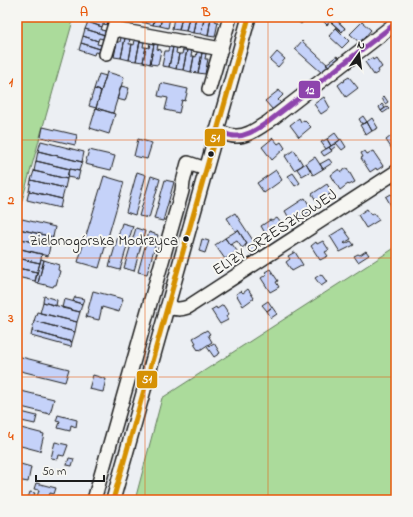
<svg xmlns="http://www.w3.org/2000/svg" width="413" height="517" font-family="'Indie Flower',sans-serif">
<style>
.green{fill:#abdb9b;stroke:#647c5c}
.building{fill:#c5d2f9;stroke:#1c1c1c}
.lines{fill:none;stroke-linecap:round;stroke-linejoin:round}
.minor-casing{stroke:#1c1c1c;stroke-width:16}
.minor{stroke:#f6f6f2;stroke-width:13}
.bus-1-casing{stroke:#f6f6f2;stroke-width:8}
.bus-2-casing{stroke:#f6f6f2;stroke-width:8}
.bus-1{stroke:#d69104;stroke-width:5}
.bus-2{stroke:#8e44ad;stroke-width:5}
.grid{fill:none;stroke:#e8590c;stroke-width:1;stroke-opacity:0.55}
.bus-dot{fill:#1c1c1c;stroke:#f6f6f2;stroke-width:1.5}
.labels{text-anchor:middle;stroke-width:4;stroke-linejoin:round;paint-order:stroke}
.bus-label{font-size:15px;fill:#1c1c1c;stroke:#f6f6f2;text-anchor:end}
.street-label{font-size:16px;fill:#1c1c1c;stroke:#f6f6f2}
.line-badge{stroke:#f6f6f2;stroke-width:1.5}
.badge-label{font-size:11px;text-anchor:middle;font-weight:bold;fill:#fff}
.neatline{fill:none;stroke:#e8590c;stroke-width:1.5}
.grid-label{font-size:13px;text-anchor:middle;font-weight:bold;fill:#e8590c}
</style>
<rect width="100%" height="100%" fill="#eceff3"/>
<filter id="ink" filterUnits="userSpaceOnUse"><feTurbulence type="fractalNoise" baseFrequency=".025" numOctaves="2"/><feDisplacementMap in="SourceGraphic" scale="8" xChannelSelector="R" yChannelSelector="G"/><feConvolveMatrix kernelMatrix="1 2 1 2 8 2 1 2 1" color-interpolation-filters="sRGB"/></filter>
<g filter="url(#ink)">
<path class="green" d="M17,17H74L17,218Z
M396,247V500H135L162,398Z"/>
<path class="building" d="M89,17H96L109,21L108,25L103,24L102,27L88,22Z
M96,17H110L109,21Z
M124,17H132V21L124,19Z
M132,17H140L139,22L132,21Z
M140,17H147L146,23L139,22Z
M147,17H155L153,25L146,23Z
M155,17H162L160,26L153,25Z
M162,17H170L168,28L160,26Z
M174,17H182L179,30L172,29Z
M182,17H189L186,31L179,30Z
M189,17H196L193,33L186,31Z
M196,17H201V19H204L201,34L193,33Z
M207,17H211L208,36L201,34L204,19L206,20Z
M211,17H216L215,21L218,22L215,37L208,36Z
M293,17H308L301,24Z
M319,17H333L345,28L342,32L330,21L327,25L321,19L320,20L318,18Z
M325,17H333L345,28L342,32Z
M88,22L102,27L101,30L106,31L105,35L85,29Z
M362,22L371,30L360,43L350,34Z
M336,28L349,41L342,48L329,36Z
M85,29L105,35L103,39L99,38L98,41L83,36Z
M83,36L98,41L97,44L102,45L100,49L81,43Z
M121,37L125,38L121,58L114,57L117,42H120Z
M125,38L130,39L129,44H132L129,60L121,58Z
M135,40L140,41L136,61L129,60L132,44L134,45Z
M140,41L144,42L143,47H146L143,62L136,61Z
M302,41L329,66L322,73L295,49Z
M81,43L100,49L99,53L95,52L94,55L79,50Z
M150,43L154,44L150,64L143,62L146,47L149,48Z
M154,44L158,45L157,49L161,50L158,65L150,64Z
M169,47H173L169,67L162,66L165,51H168Z
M173,47L177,48L176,53L179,54L176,69L169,67Z
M183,50H187L183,70L176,69L179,54H182Z
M187,50L192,51L191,56H194L191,72L183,70Z
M197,52L202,53L198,73L191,72L194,56L196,57Z
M277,52L285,59L278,67L270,60Z
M202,53L206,54L205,59H208L205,74L198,73Z
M337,56L341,61L322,74L329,66L326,64Z
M372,58L373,60L376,58L382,67L378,70L379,72L374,75L365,62Z
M107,72L124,77L113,113L96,108Z
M99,74L106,76L101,91L94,89Z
M349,77L358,88L346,97L338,85L343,81V82L345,81L344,80Z
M161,83L188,89L185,101L182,100L179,113L165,110L168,98L158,96Z
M121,86L129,88L125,101L117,99Z
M94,89L101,91L96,108L89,106Z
M279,90L283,95L278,100L281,103L280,104L281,105L279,107L278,106L273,110L265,101Z
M384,96L388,102L385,104L382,98Z
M324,97L330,108L321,114L314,104Z
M382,104L385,108L381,111L379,107Z
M387,107L389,109L383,113L381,111Z
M96,108L115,114L109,134L90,128Z
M363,116L367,122L362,124L359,119Z
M299,118L301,122L304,120L311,127L299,137L290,125Z
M372,118L378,128L372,131L367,122Z
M367,122L372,131L366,135L360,125Z
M43,127L77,135L75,145L41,137Z
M335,133L340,140L331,146L327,139Z
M395,133L396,135V155L386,140Z
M273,138L278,144L281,142L285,148L272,160L262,147Z
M138,139L152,143L147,159L134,156Z
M327,139L331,146L326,149L321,142Z
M341,139L346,147L342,150L336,143Z
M41,141L84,152L82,162L38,151Z
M334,144L336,146L331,150L329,147Z
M329,147L332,151L324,156L321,152Z
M89,150L115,156L111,170L85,164Z
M294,150L303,165L294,170L285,156Z
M38,151L82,162L79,171L36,161Z
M365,151L367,154L373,151L383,166L377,170L376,168L370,172L361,158L363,157L361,153Z
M315,157L323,169L313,175L306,163Z
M329,159L332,163L323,169L320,164Z
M36,161L69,169L67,179L34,171Z
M306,163L311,171L302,176L297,169Z
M347,168L355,182L349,185L348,184L340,190L331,175L339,169L341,172Z
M69,169L80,171L78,179L67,177Z
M276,170L282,180L264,193L257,183Z
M34,171L67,179L65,188L31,180Z
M137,172L146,175L135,215L126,212Z
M293,173L300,183L295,186L288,176Z
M104,176L124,182L99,268L78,262Z
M151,176L160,179L149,218L139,216Z
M31,180L65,188L62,199L29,191Z
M165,180L174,182L163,221L154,219Z
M327,184L331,191L329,192L331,194L328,195L330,198L319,205L312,194Z
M29,191L62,199L60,208L27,200Z
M391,194L393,196L396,194V207L393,209L386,197Z
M305,198L312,210L292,223L285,211Z
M367,209L371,215L374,213L379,220L366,228L358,215Z
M235,213L260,251L252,256L245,245L247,244L238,230L236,232L227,218Z
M277,218L284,227L281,229L282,232L279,234L277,232L268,238L261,226L270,220L272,221Z
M22,219L55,227L53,237L19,229Z
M122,223L133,226L120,270L109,267Z
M136,228L145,231L134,271L124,268Z
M343,228L351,239L344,243L345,244L351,241L354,245L340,252L330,236Z
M19,229L53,237L50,246L17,238Z
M238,230L247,244L242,248L237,241L230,245L225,238Z
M149,232L158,235L147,274L138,272Z
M17,238L50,246L48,256L17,248Z
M225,238L230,245L232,244L237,251L225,259L215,245Z
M202,239L209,241L205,253L199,251Z
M323,241L329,250L325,252L328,256L320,260L311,246L316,242L317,244Z
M17,248L42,254L40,263L17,258Z
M366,251L369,255L358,262L354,256L358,254L360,255Z
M295,252L303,265L292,271L286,262L290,259L288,256Z
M17,258L40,263L37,272L17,268Z
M41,259L44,260L38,283L35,282Z
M44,260L59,265L58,270L60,271L56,285H54L53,287L38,283Z
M17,268L37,272L35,281L17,277Z
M270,269L278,281L276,282L279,287L270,292L261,278L267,274L265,272Z
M321,274L327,282L321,286L315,278Z
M248,289L254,298L243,306L236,294L241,291L243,293Z
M93,291L123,299L119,312L102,307L99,320L86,317Z
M44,296L57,300L56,306L43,302Z
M75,297L84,299L82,304L73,301Z
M64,299L82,304L80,312L62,308Z
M268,301L272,307L267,311L262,305Z
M43,302L80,312L77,322L40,313Z
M223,305L229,314L226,316L228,320L220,324L211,310L216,307L217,309Z
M272,307L277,314L271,318L267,311Z
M37,312L77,322L75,332L34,321Z
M34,321L75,332L72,342L32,331Z
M207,330L210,334L208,335L212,342L200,350L199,349L198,350L194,344L196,343L193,338Z
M32,331L72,342L71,347L31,336Z
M214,343L220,353L214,357L207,347Z
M17,356L69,369L65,382L17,370Z
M93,375L106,379L103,392L89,389Z
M17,390L54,399L50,414L17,406Z
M17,411L37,416L35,424L17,420Z
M58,415L77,420L76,427L71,425L70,431L58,428L60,422L56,421Z
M17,427L44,434L40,451L17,445Z
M55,442L68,445L64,456L59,455L58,459L51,458Z
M69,458L74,459L72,466L67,465Z
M17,463L31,467L28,482L17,480Z
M36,483L56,488L54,494L50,493L48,500L37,497L39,490L34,489Z
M30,492L35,493L33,499L28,498Z"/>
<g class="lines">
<g class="minor-casing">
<path id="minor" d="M114,29L221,49
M106,54L117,17
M209,89L230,17
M216,131C222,132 229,136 235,136C247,137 258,128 268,122L396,23
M167,307C175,309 180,310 188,307L396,172
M94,500L182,191L183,182L188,163L206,169
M113,500L249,17"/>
</g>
<use href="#minor" class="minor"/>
<g class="bus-1-casing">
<path id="bus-1" d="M113,500L249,17"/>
</g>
<g class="bus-2-casing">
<path id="bus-2" d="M216,131C222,132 229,136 235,136C247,137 258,128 268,122L396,23"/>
</g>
<use href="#bus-1" class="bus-1"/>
<use href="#bus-2" class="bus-2"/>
</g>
</g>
<path class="grid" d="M145,17V500M268,17V500M17,140H396M17,258H396M17,377H396"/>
<g class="bus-dot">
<circle cx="211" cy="154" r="3.5"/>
<circle cx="186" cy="239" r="3.5"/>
</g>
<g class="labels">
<g class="bus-label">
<text x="178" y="245">Zielonogórska Modrzyca</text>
</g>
<g class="street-label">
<text transform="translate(274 231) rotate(-33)" y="6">ELIZY ORZESZKOWEJ</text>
</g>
</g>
<g class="line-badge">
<rect x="298" y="80" width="23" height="19" rx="4" fill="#8e44ad"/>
<rect x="204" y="128" width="22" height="19" rx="4" fill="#d69104"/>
<rect x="136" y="370" width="22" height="19" rx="4" fill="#d69104"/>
</g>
<g class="badge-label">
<text x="310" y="94">12</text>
<text x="215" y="142">51</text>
<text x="147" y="383">51</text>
</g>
<rect width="413" height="517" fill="none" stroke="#f6f6f2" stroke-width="44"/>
<g transform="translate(359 54) rotate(14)" stroke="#f6f6f2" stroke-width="3" paint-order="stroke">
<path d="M0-3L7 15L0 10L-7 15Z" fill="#1c1c1c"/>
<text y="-6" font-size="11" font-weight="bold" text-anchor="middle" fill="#1c1c1c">N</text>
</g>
<path d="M36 475v6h68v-6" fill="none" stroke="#1c1c1c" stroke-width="2"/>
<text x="42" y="475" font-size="12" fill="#1c1c1c" stroke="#f6f6f2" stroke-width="3" paint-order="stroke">50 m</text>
<rect x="22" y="22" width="369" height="473" class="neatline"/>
<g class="grid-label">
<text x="84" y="16">A</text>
<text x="206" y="16">B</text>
<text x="330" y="16">C</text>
<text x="11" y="86">1</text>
<text x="11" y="204">2</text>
<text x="11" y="322">3</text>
<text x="11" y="440">4</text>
</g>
</svg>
